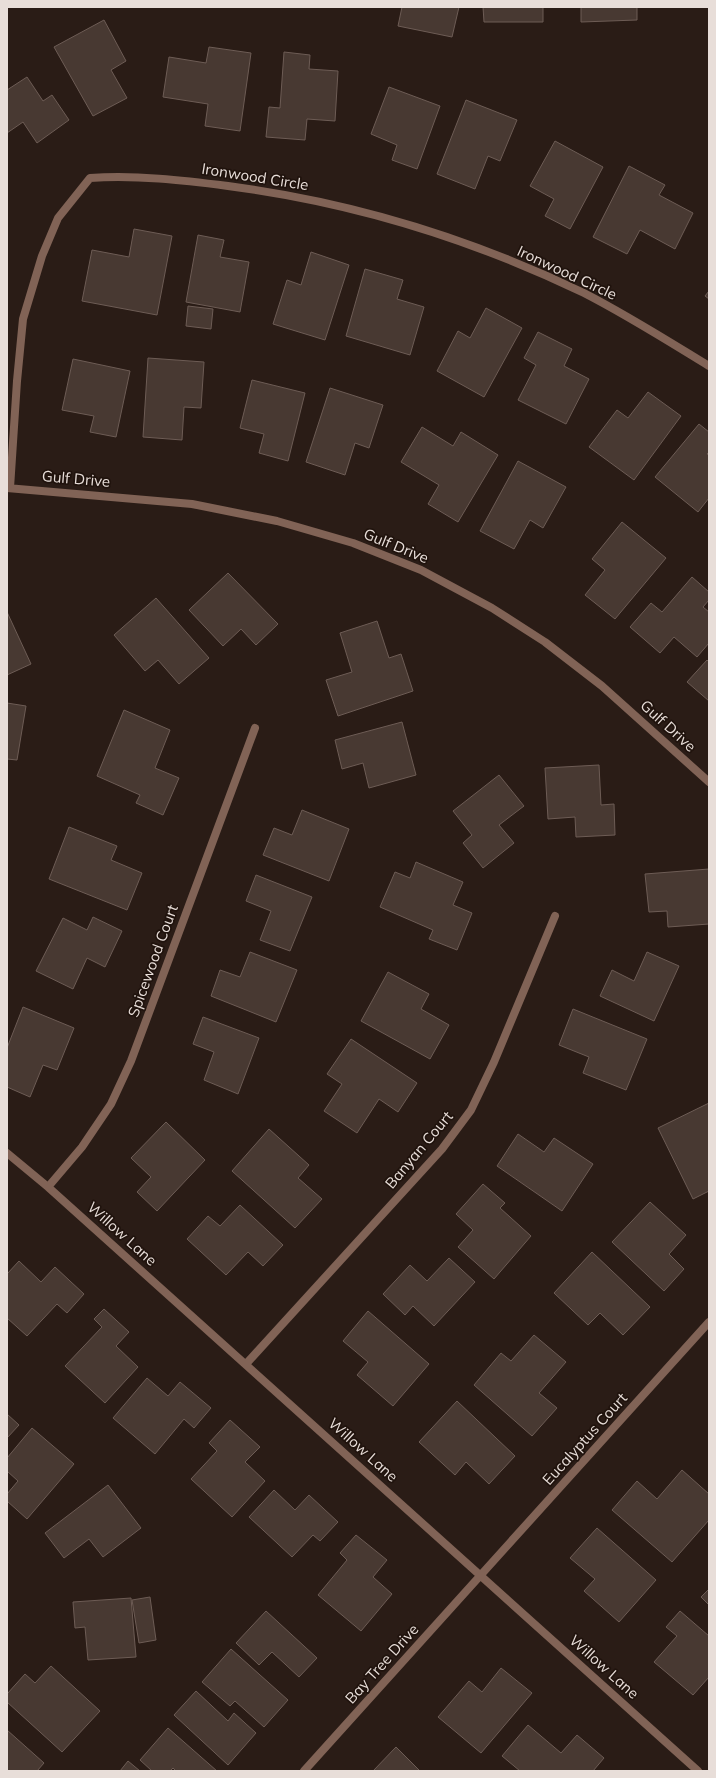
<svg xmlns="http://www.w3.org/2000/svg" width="716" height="1778" font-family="Mulish,sans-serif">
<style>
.building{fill:#483932;stroke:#6d5c55}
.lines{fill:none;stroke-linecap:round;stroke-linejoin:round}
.street{stroke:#816356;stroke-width:8}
.labels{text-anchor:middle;stroke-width:3.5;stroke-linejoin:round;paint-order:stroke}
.street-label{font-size:15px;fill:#e8ded9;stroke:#20130d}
</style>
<rect width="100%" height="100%" fill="#2a1c16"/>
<path class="building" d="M402,7H459L452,37L398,26Z
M483,7H543V22H484Z
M581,7H637V20L581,22Z
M104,20L126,61L111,70L127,98L93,116L54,47Z
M209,47L251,53L240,131L205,126L208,104L163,97L169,57L206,63Z
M284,52L310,55L309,69L338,71L335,121L307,119L305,140L266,137L269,107L280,108Z
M27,77L43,101L52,95L69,120L37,143L23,122L7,133V90Z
M389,87L440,106L417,169L392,160L397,145L371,134Z
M466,100L517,120L500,161L488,156L475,189L437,174Z
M555,141L603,167L570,229L545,216L554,199L530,186Z
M629,166L665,185L659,195L693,213L675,249L640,230L627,254L593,237Z
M134,229L172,236L157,315L82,301L92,250L129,257Z
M198,235L224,240L220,257L249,262L240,312L186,302Z
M311,252L349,265L325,340L273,324L287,280L301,285Z
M365,269L403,280L397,299L424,307L410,355L346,336Z
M709,291V299L705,296Z
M188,306L213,309L211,329L186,326Z
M486,308L522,328L484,397L437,371L458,331L470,338Z
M538,332L572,349L564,366L589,379L566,424L518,400L536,365L524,358Z
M148,358L204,362L201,408L184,407L182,440L143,437Z
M73,359L130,371L116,437L90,432L94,416L62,410Z
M252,380L305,393L288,461L259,453L264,434L240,428Z
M330,388L383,405L369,448L355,443L345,475L306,462Z
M648,392L681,416L634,480L589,447L617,410L628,418Z
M699,424L709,432V452L707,454L709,455V498L698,512L655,477Z
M422,427L453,446L461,432L498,455L458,522L428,504L439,485L401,462Z
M518,461L566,487L543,528L530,520L514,549L480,531Z
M622,522L666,558L615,619L585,595L605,570L592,559Z
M228,573L278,624L256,645L241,629L223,646L189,610Z
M692,577L709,592V600L703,607L709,612V643L697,657L674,637L660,653L630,627L651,603L662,612Z
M156,598L209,658L179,684L158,660L145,671L114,635Z
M7,612L31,664L7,675Z
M377,621L389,658L401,654L413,691L338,716L326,680L352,672L340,633Z
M707,660L709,662V701L687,682Z
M7,703L26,706L17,760L7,759Z
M124,710L170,730L155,768L179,778L163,815L136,803L140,795L97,776Z
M402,722L416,775L369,788L363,763L342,769L335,740Z
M599,765L601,805L614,804L615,835L576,837L575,817L548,819L545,768Z
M499,775L524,806L499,825L514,843L483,868L463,843L472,835L453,811Z
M302,810L349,829L329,881L263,855L274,828L292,835Z
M69,827L117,846L111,860L142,873L127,910L49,879Z
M416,862L463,882L453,905L472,913L457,950L429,939L433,930L380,907L395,872L410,878Z
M709,869V924L668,927L667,911L649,912L645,874Z
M256,875L312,897L290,951L260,940L271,911L246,901Z
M93,917L122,931L105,967L87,958L73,989L36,971L63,918L87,930Z
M250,952L297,970L276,1022L211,996L220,970L240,977Z
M647,952L679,966L654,1021L600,996L612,970L634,981Z
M388,972L429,994L421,1009L449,1025L430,1059L361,1021Z
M23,1007L74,1028L57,1070L43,1065L30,1097L7,1087V1048Z
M573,1009L647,1039L626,1090L583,1073L589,1057L559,1045Z
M203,1017L259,1038L238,1094L204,1080L214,1052L193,1044Z
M351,1039L417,1083L398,1112L379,1099L357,1133L324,1111L342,1084L327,1074Z
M709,1103V1191L693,1199L658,1128Z
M166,1122L205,1160L157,1211L137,1192L151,1177L131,1158Z
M269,1129L309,1165L298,1178L322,1199L295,1228L232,1171Z
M518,1134L544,1152L554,1138L593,1164L562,1211L497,1166Z
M483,1184L505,1203L500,1208L531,1236L494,1279L458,1247L473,1230L456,1214Z
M650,1202L686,1235L669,1254L684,1269L664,1291L612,1242Z
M240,1205L283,1245L263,1266L248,1252L226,1275L187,1239L208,1216L220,1226Z
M592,1252L650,1307L623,1335L600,1313L588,1325L554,1293Z
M449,1258L475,1282L434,1326L413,1306L405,1315L383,1294L410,1265L427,1281Z
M19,1261L41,1282L55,1267L84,1294L67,1313L57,1304L27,1336L7,1318V1274Z
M104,1309L129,1332L116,1346L138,1367L105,1403L65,1366L102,1327L94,1319Z
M368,1311L429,1364L393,1406L357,1375L368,1362L343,1341Z
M534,1335L566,1362L539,1393L557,1408L532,1436L474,1385L501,1353L511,1361Z
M147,1378L168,1396L180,1382L211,1408L194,1428L184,1419L155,1454L113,1418Z
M457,1401L515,1456L489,1484L466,1462L455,1475L419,1442Z
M7,1414L19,1425L7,1438Z
M230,1420L260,1447L245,1462L265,1481L232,1517L191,1479L217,1451L209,1443Z
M32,1428L74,1464L27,1519L7,1501V1494L18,1481L7,1471V1458Z
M682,1470L709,1494V1520L672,1562L612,1510L637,1481L657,1499Z
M108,1485L141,1528L103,1557L89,1539L64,1558L45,1533Z
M274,1490L295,1510L309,1495L338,1522L320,1541L313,1535L292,1557L249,1517Z
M597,1528L656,1580L619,1622L584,1591L595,1579L570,1558Z
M356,1535L387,1560L373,1577L392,1594L361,1631L318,1595L347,1560L340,1553Z
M709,1589V1605L701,1597Z
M150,1597L156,1640L139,1643L132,1600Z
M131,1598L136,1657L88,1660L85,1627L75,1628L73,1602Z
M266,1611L317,1658L299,1677L272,1652L259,1665L236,1643Z
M680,1611L709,1636V1677L693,1695L654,1662L677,1636L666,1627Z
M231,1649L288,1700L264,1727L235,1701L230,1706L202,1682Z
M51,1666L100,1711L62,1752L7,1702V1694L25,1674L35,1683Z
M501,1668L532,1693L481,1753L438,1717L469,1681L482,1692Z
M196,1691L228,1721L234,1713L256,1733L228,1765L174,1715Z
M528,1725L561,1753L577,1735L604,1758L593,1771H520L502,1756Z
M168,1728L217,1771H176L173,1768L170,1771H152L140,1760Z
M7,1730L44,1763L37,1771H7Z
M396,1747L420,1771H373Z
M128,1761L140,1771H120Z"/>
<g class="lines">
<path class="street" d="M7,488L192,504L277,521L353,543L421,570L492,608L545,642L602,686L709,782
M10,488L17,381L23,319L42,256L58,218L90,178C136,175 182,180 228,186C351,202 472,239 584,293C627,315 668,341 709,366
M7,1153L48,1187L698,1771
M48,1187L82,1147L111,1104L131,1061L255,728
M246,1364L442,1149L471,1110L494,1062L555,916
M304,1771L709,1322"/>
</g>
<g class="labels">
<g class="street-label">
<text transform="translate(255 177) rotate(9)" y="5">Ironwood Circle</text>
<text transform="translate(567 273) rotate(25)" y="5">Ironwood Circle</text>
<text transform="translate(76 479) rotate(5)" y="5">Gulf Drive</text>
<text transform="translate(396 546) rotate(22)" y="5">Gulf Drive</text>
<text transform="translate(668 726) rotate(42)" y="5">Gulf Drive</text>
<text transform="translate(153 961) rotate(-70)" y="5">Spicewood Court</text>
<text transform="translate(419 1150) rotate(-50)" y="5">Banyan Court</text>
<text transform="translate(122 1234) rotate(42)" y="5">Willow Lane</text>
<text transform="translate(585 1439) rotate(-48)" y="5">Eucalyptus Court</text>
<text transform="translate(363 1450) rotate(42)" y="5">Willow Lane</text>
<text transform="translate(382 1664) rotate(-48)" y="5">Bay Tree Drive</text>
<text transform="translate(604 1667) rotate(42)" y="5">Willow Lane</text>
</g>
</g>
<rect width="716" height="1778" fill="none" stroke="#e8ded9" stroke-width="16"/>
</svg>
